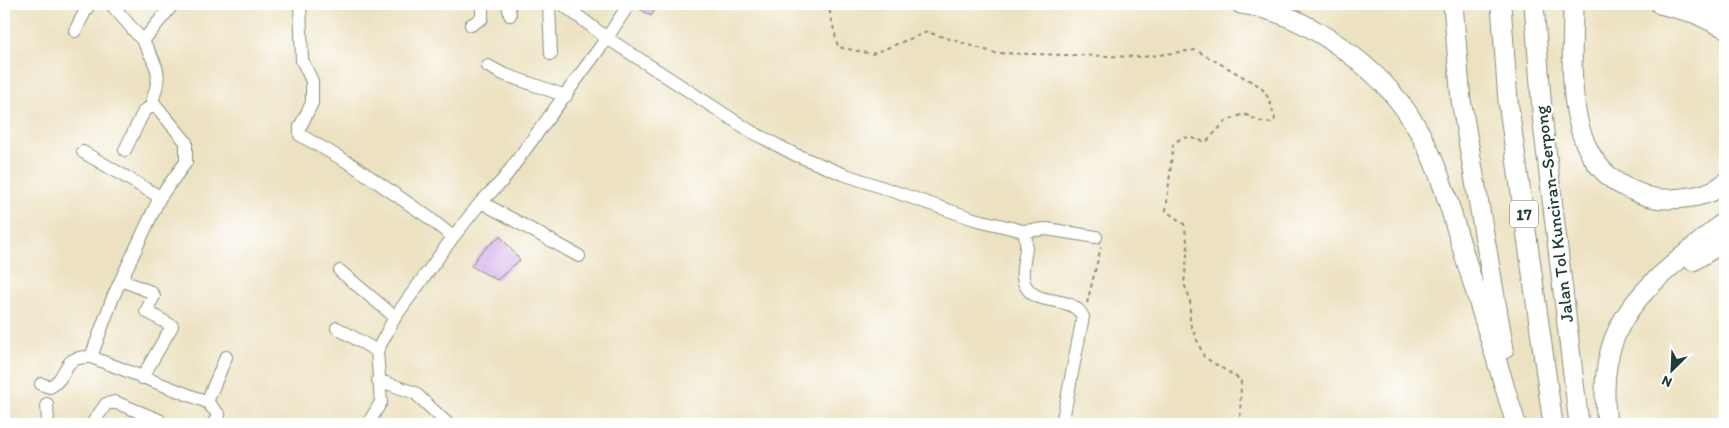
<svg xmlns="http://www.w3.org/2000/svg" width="1729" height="428" font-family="Itim,sans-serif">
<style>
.building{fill:#cfa4e8}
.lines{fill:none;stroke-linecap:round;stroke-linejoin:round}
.minor-casing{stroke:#868f7a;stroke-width:14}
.highway-casing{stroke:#868f7a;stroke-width:21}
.path{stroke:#868f7a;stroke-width:2;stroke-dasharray:4 4;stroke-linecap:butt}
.minor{stroke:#fff;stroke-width:12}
.highway{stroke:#fff;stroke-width:19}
.labels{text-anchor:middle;stroke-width:4.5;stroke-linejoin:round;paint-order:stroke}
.shield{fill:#fff;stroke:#627771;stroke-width:1}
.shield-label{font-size:16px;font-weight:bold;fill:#1f3d34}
.street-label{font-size:18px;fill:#1f3d34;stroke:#fff}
</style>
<rect width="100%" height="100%" fill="#fff"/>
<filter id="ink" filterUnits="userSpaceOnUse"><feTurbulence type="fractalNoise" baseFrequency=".02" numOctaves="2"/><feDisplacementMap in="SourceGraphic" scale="10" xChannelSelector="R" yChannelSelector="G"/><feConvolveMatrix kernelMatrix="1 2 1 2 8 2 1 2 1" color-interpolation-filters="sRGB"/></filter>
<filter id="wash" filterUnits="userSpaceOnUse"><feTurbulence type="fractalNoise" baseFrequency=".0096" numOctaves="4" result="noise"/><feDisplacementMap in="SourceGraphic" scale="20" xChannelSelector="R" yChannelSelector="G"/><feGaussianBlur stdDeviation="1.12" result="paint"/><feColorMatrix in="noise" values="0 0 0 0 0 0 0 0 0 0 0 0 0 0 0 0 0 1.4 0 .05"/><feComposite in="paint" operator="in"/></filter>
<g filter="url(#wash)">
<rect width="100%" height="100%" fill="#ece1c0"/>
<g id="blocks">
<path class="building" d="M641,4H656L658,5L651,16L638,8Z
M500,236L520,260L497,280L471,266L480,253Z"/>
</g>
</g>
<g filter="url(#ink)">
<use href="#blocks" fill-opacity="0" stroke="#868f7a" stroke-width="1"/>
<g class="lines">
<g class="minor-casing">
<path id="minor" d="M111,4L143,41L173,4
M300,4L302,60L312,81V103L300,127V135L351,164L428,217L453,237
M508,4L510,15
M549,4L551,54
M629,4L607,38L752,132L796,155L843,174L974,219L1023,231L1047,229L1096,237
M471,25L482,18V4
M75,31L89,4
M488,66L503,74L566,96
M125,150L144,111L155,104
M83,152L160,197
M481,202L579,256
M1023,231C1033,248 1015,272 1027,288C1040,307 1072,294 1083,317L1062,424
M340,271L395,317
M121,280L151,292L154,296L146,311L172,326L142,378
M337,328L377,351
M91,357L113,297L160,197L186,162V142L152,101C163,72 157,67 143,41
M378,380L415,393L448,424
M41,384L50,387C71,375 59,356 91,357L207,402L219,415L213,424
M207,402L226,357
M47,404L48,424
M92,424L106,404L115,402L159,420L160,424
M368,424L381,402L377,351L395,317L453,237L481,202L502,181L607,38L562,4"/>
</g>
<g class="highway-casing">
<path id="highway" d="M1241,4C1305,12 1381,68 1414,123C1439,163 1450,209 1464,254C1481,311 1499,367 1516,424
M1453,4L1461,100L1504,349
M1501,4L1508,101L1553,424
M1534,4L1543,124L1579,424
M1573,4C1573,64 1561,159 1629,189C1641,194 1651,199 1664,199C1685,199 1709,197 1725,183
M1660,4L1694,13L1725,28
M1710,4L1725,11
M1693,261L1725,241
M1607,424C1593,314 1651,285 1725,221"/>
</g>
<path class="path" d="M833,4L829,8L838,47L872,54L927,32L995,53L1142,57L1196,50L1261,87L1269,99L1275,119L1272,123L1262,122L1244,114L1226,121L1206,142C1192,138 1183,133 1173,145L1166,211L1184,224L1188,246L1184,284L1190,298V323L1204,357L1241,380L1240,424
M1087,303L1101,247"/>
<use href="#minor" class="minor"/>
<use href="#highway" class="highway"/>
</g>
</g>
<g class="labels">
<rect class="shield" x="1510" y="200.5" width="28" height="27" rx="4"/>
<g class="shield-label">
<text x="1524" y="220">17</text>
</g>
<g class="street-label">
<text transform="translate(1554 214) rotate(-97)" y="6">Jalan Tol Kunciran–Serpong</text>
</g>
</g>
<rect width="1729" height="428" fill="none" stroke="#fff" stroke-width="20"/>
<g transform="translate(1672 370) rotate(204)" stroke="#ffffff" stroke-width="4" paint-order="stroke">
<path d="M0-4L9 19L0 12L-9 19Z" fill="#1f3d34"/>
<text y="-8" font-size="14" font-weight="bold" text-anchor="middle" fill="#1f3d34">N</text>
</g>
</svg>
